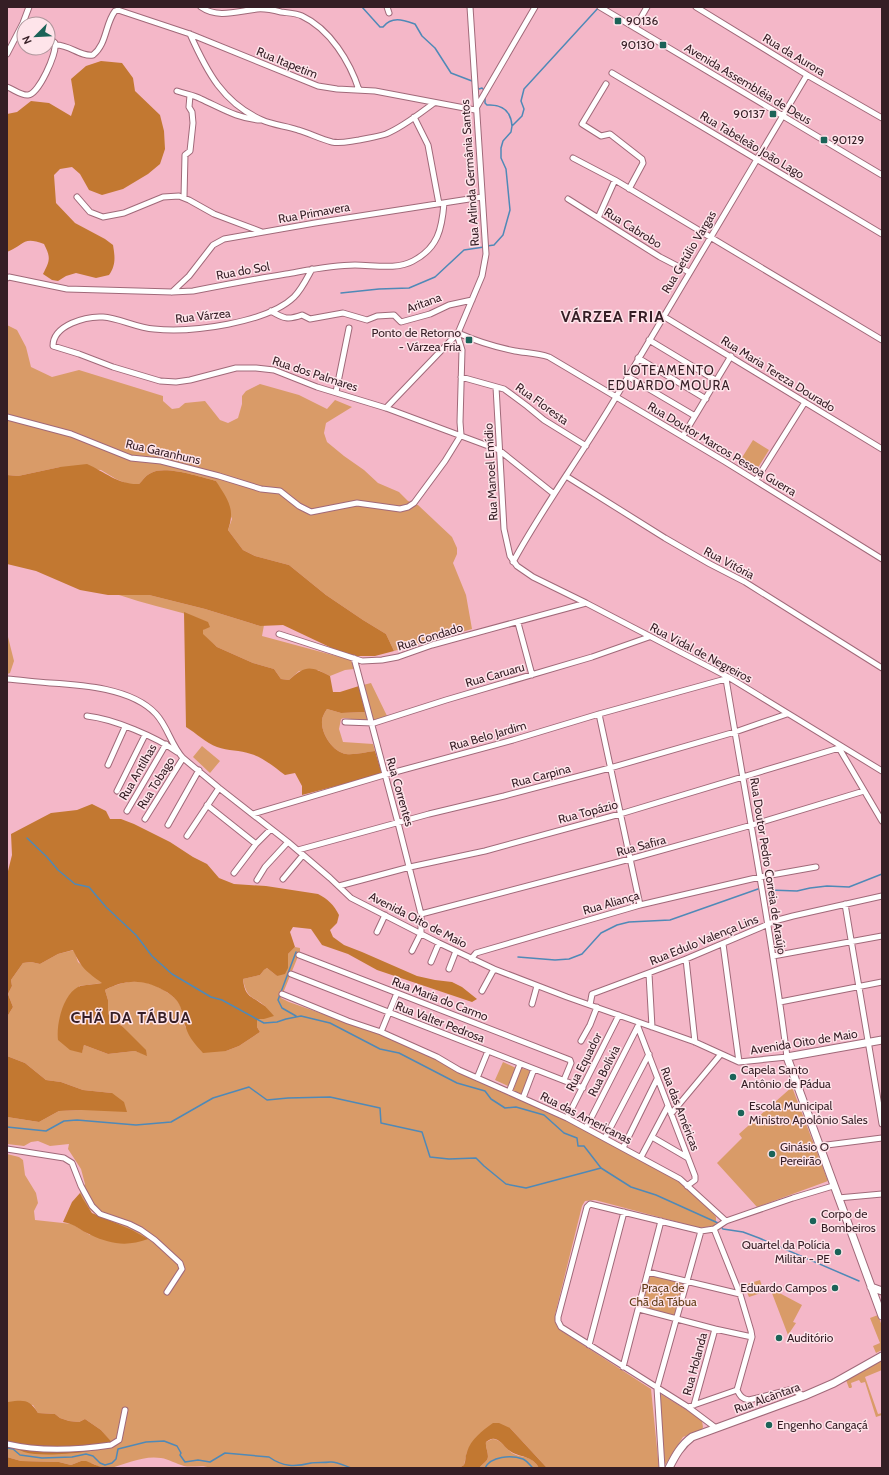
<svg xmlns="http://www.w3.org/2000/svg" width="889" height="1475" font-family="Cabin,sans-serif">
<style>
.green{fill:#d99b68}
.forest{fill:#c27831}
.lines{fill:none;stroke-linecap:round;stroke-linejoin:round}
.stream{stroke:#4f89b7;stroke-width:1.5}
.street-casing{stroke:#a06979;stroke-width:7}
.secondary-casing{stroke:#a06979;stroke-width:9}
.street{stroke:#fff;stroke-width:5}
.secondary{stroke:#fff;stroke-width:7}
.poi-dot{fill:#1b6358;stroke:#fee4ea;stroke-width:1.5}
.labels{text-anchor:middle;stroke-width:3;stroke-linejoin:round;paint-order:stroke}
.poi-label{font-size:12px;fill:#351e25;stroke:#fee4ea;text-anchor:start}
.street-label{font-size:12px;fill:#351e25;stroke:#fee4ea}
.park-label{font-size:12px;fill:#643d18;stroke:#fee4ea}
.neighbourhood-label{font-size:13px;letter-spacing:1px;fill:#351e25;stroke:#fee4ea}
.district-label{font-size:16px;font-weight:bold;letter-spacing:1px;fill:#351e25;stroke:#fee4ea}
</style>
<rect width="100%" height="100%" fill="#f4b7c8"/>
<path class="green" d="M7,325L17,330L26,347L31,367L52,377L79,370L163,396V401L172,409L179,408L185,403L205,401L220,420L228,423L238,418L242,404V396L246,391L260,384L299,395L327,409L335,400L352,407L326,423L324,433L327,442L344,456L364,470L378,483L399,492L408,501L418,505L452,537L457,548V554L453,563L466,595L472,629L394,651L386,634L363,620L326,595L289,565L255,556L243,550L228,530L232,519L216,481C200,477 165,465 151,473C146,475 143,480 139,484H128L116,479L101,470L60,467L18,476L7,475Z
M753,440L769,450L754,474L738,464Z
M119,595H149L205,609L260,626L264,625L262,636L351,660L354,669L345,670L330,676L318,670L299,671L289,680L281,679L274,669L253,663L217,647L203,635V630L208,623C191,614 174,611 156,606C144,603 132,599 119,595Z
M7,633L14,661L10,673L7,674Z
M371,683L388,718L374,722L344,718L341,719L339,729L343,742L373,744L375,751C366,752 355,755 346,754C333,752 321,734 322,721C322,717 325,712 327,709L341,713L365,712L359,686Z
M202,746L220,761L210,773L193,757Z
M295,947L300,948V953L299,954L281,998L289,1002L374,1032L442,1062L469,1077L549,1112L584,1129L680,1181L691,1193L713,1212L716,1217V1223L714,1226L700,1228L595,1200L585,1201L582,1206L555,1315C555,1321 556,1325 560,1330L651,1389L659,1468H547L510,1428L467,1452L464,1465L459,1468H211C202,1464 193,1468 184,1466C176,1464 169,1459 161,1458C144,1455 126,1464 110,1468L99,1467L94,1464L81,1461L71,1465L59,1462L21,1461L7,1457V1445L38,1454L92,1451L114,1446L101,1430L85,1419L79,1422L69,1421L60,1418L55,1414L38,1413L33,1405L8,1402L7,1400V1154L19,1157L23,1160L25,1175L36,1193L38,1203L34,1211L35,1220L72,1224L90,1235L105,1219C91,1212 86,1208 80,1193L85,1184L81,1169L68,1149L69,1144L50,1146L38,1141L31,1142L24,1146L7,1144V1117L39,1122L59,1111L82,1110L112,1093L83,1090L61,1082L46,1080L25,1063L7,1056V1017L13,1007L8,994L12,986L11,980L23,963L31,962L40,964L58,954L74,950L78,962L103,983L79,986L82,1052L84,1045L108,1054L135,1051L147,1055L122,1026L112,1021L108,1013V1000L105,990C125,980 142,978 162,989C168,993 175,997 179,1003C183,1010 184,1020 185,1027L226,1051L239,1046L260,1032L257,1027L256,1019H264L268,1010C257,995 247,1003 243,979L260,975L264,970L267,968L277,976L288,960V954Z
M503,1062L516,1068L508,1086L495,1080Z
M521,1068L531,1071L522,1094L513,1091Z
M792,1087L828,1181L757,1207L717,1163L742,1138L739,1134Z
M651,1273L683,1282L674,1316L642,1307Z
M760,1280L764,1292L749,1297L744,1285Z
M770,1288L802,1305L793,1322L796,1323L788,1335Z
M878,1315L882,1326V1350L876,1353L873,1346L880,1343L870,1318Z
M882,1357V1370L865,1377L878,1414L882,1413V1415L876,1417L865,1382L861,1383L859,1380L851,1383L852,1387L851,1388H849L846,1380Z
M659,1393L698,1417L702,1421L703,1427L702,1430L683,1437L665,1465Z
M492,1439C501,1439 505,1448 512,1453C522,1459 531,1454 539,1468H479C481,1465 485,1463 487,1460C490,1455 485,1448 486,1442Z"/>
<path class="forest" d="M101,61L122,63L133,78L135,91L160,115L164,131L165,149L160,164L148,174L123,189L102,195L89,190L80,174L72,167L60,169L54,175L56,203L75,223L105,239L113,245C115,257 116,265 109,275L96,278L76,273L66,276L58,281L52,280L43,274C50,260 51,258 44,244C22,236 25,245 7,252V114L17,112L31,101L49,103L71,116L75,104L71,79L86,66Z
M87,464C105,472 119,485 139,484C143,480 146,475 151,473C165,465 200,477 216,481C227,499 236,508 228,530L243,550L255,556L289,565L326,595L363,620L386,634L394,651L375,656H354L338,651L283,625L260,626L205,609L149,595H108L80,590L36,571L7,564V475L18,476L60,467Z
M184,612L208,622L210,627L203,630V634L217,647L253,663L274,669L281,679L289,680C306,665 310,666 330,676L333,692H340L359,686L365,712L341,713L327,709C325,712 322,717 322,721C321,734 333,752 346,754C355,755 366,752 375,751L382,774L302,795V786L295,773L285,775C274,767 264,758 251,754C240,750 228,751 217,747C206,743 196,733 186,727Z
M92,804L106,811L110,819H121L134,824L170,842L193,857L207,864L219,878L234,884L266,886L318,894C328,899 334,905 339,915L337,923L330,930L333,937L344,945L362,952L417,976L435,980L452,982L462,987L477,999L472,1002L377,970L348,954L322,945L311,929L293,927L290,932L295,947L288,954V968L285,974L277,976L267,968L264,970L260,975L243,979C245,996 249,995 262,1004C267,1007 270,1012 274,1016L264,1019H257V1027L260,1032L239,1046L226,1051L203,1053C196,1045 189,1038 186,1028C183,1020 183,1011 179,1004C176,998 169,993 163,990C144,979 125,979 105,990L108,1000V1013L112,1021L122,1026L146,1050L147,1056L135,1051L108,1054L84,1045L82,1053L70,1050L58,1040C56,1024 63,995 78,987C84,984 95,985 102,983C86,971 82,969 73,950L58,954L40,964L31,962L23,963L11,980L12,986L8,994L13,1007L7,1017V875L12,855L11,834L51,813L77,810Z
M7,1056L25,1063L46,1080L61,1082L83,1090L112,1093L124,1102L127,1112L82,1110L59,1111L39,1122L7,1117Z
M80,1193L83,1199L92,1213L132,1230L148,1239C127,1247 110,1244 91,1235C79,1230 76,1224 63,1222L72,1202Z
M7,1400L8,1402C24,1400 29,1399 38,1413L55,1414L60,1418L69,1421L79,1422L85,1419L101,1430L115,1446C94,1452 45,1458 24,1452C19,1450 13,1447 7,1445Z
M493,1423H499L510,1428L547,1468H539C532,1455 520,1458 510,1451C505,1448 501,1440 495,1439C491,1438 489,1440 486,1442C485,1448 490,1455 487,1460C485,1463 481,1465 479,1468H459L464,1465C466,1461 465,1456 467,1452C471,1439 482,1431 493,1423Z
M7,1457L21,1461L59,1462L71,1465L81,1461H86L103,1468H7Z"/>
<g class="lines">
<path class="stream" d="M362,7L380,27H383C392,16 403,20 415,24L422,36L435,48L451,73L472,81
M477,87L479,89L482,88L484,90
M485,98V103L487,105C502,104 511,111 512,126
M487,246L494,245L503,235L510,210L506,169L501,158V148L503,141L511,132L512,126L522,116L524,109L521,101L524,89L599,7
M341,293L379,289L409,288L435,277L464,250L484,247
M27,838L47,857L58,870L75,884L89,887L106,907L136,935L152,956L172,974L211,997L222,1000L264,1023L277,1022L286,1019L301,1016L330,1023L380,1049L399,1053L457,1083L485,1091L491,1099L505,1108L516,1107L544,1115L564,1133L577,1138L578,1146H584L601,1168L631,1187L656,1195L718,1223L723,1229L743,1232L759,1238L859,1281
M769,890L797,891L810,888L827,886L849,887L882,874
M518,957L555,960L569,959L582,954L601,933L617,925L629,922L670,920L758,889
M296,1016L282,1008L278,1000L296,952
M7,1127L46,1131L64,1121L77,1120L136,1125L171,1122L213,1098L249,1087L267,1100L288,1098L330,1097L380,1108L381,1123L422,1132L430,1157L449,1159L476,1158L484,1166L506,1184L526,1188L601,1168
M7,1448L13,1449L20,1455L42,1458L72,1457L86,1454L93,1456L100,1463L105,1465L112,1463L116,1459L118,1449L146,1442L164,1441L177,1446L181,1453L180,1455L185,1462L198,1460L210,1462L225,1453L269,1457C283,1467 295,1467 311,1463C317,1462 324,1463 330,1462C336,1461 345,1466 351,1468
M485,1468C491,1456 511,1455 523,1459C527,1461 530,1465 533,1468"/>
<g class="street-casing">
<path id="street" d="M201,7C218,19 238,11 257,9C265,8 273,10 281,12C288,13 296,13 302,16C330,29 350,62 359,90
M387,7L389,13
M600,7L882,175
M696,7L807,75L882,118
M635,28L647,7
M190,34C207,72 223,103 262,120C273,125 286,126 298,130C309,133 320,139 332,142C341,144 350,141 359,140C368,138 377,137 386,134C403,127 419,114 434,103
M55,45C69,44 80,57 93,55C107,44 105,24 115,11L118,10L190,34L318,86L337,89L375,91L475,110L535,7
M7,54L23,23L29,7
M612,73L882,234
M606,84L582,124L601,136L610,134L642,159L643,163L629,189
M7,87C13,89 22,96 28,95C39,94 57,53 55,43L48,37
M177,91C185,94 194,95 201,99C221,108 238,119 261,120
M414,117L428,145L439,204
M573,158L615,180L882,340
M77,197L90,212L103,217L124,213L163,197L179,196L189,200L214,214L262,232
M184,197L185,155L190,151L193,123L192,112L189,107L190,95
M568,199L660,257L689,272
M598,218L615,180
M312,269C307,278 302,289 294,297C267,323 191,333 154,329C137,328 119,318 103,317C86,316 53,325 53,346L79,354L113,367L160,381L176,382L190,380L236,368H256L274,370L317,387L386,408L499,450L554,494
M7,278L9,277L67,289L172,292L193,291C224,285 255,279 286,274C309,270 332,265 355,265C373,265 397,270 413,261C438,248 442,229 444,203
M172,292L189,276L213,245L224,239L315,223L482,197
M271,311C284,319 288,320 302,315L310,319L343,313L367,320L377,316L394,315L401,322L430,314L449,305L472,300
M663,316L882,449
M458,333C476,341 495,347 515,351C526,353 537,353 549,357L724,461L882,559
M649,340L717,381
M638,358L706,399
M627,376L695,416
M461,377L504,389L527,406L544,420L586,446
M496,387L504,529L510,556L517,566L533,577L586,603L730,678L882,771
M336,392L349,328
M386,408L458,333L482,276L486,254L470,7
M7,417L71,434L131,458L161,461L219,476L261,489L280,491L299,506L311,512L357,503L400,509L408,507L414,503L445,461L461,435L460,422L462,350L457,334
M683,436L731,356
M566,476L665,538L710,564L745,582L882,668
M756,480L805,402
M513,562C544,505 583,453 616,397C679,289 743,182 807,75
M518,623L532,675
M279,634L362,661L382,660L398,657L432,645L586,603
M354,658L398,823L421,914V933L412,951
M7,679C21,680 35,682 50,683C82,685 132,688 156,714C168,727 171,745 183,758L219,788L288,842L330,878L351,898L439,943L494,969L567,997L695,1042L739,1062L787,1057C771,930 747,805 726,679
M599,714L640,905
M87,716C114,719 156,737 177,752
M345,722L374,723L446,700L592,657L649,637
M840,747L839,748L882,821
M108,765L125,727
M117,791L145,735
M207,805L256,844
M127,811L166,744
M253,814L384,775L513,740L599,714L729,678
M145,819L183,758
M168,825L199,770
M187,836L219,788
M298,850L429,814L504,796L610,768L735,732L787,714
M234,873L256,844L271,829
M283,879L303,855
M257,880L265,867L288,842
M339,886L410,867L485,851L620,814L839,748
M845,904L882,1124
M421,914L630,859L752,825L864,791
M377,932L385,915
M723,944L739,1062
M299,955L570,1060L571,1063L564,1080
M773,956L882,936
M471,959L476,953L640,905L760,877L816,867
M686,959L695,1042
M431,962L439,943
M449,969L456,951
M291,974L583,1088
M649,974L652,1027
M482,991L494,969
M282,994L348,1021L381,1032L437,1057L459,1070L509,1092
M780,1002L882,982
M532,1004L537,986
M590,1005L592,994L686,959L778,920L793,916L882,896
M638,1027L695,1176V1180L687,1186
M381,1032L397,993
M581,1041L590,1025L597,1007
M520,1064L509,1092L567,1118L680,1179L726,1221
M477,1078L488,1051
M523,1098L534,1069
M671,1114L721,1054
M567,1118L619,1015
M586,1128L638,1026
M652,1137L688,1158
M605,1138L649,1054
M819,1146L882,1138
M623,1148L657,1079
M7,1149L64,1158L72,1163L81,1186L92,1206L100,1214L129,1224L141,1230L155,1240L180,1263L182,1269L167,1292
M641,1157L668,1106
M838,1198L882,1194
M714,1229L740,1294L751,1331L752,1337L737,1390L688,1407L561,1327L558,1321V1317L587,1207L590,1204L701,1231L714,1229L726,1221L793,1198L833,1186
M648,1272L740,1294
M639,1309L715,1329L752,1337
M589,1345L624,1212
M623,1367L661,1221
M737,1390C740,1396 742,1399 749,1400L789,1390H793L804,1396
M694,1405L715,1329
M688,1407L716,1428
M7,1444C41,1452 77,1450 111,1445L119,1440L125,1410
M662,1468L657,1388L701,1231"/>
</g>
<g class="secondary-casing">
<path id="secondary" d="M882,1040L787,1057L882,1316
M871,1287L882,1291
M669,1468C675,1456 681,1445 692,1437L804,1396L834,1383L882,1356"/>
</g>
<use href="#street" class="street"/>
<use href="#secondary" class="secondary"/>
</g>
<g class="poi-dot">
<rect x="614" y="17" width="8" height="8" rx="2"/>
<rect x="659" y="41" width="8" height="8" rx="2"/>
<rect x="769" y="110" width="8" height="8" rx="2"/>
<rect x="820" y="136" width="8" height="8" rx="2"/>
<rect x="465" y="336" width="8" height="8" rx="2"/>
<circle cx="733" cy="1077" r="4"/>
<circle cx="741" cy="1113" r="4"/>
<circle cx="772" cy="1154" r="4"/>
<circle cx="813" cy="1221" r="4"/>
<circle cx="838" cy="1252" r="4"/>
<circle cx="835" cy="1288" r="4"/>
<circle cx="779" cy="1338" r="4"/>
<circle cx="769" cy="1425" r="4"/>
</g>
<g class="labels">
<g class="poi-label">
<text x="626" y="25">90136</text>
<text x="655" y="49" text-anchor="end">90130</text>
<text x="765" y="118" text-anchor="end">90137</text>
<text x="832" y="144">90129</text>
<text x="461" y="337" text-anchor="end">Ponto de Retorno<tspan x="461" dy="14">- Várzea Fria</tspan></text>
<text x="741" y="1074">Capela Santo<tspan x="741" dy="14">Antônio de Pádua</tspan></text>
<text x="749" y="1110">Escola Municipal<tspan x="749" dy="14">Ministro Apolônio Sales</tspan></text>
<text x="780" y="1151">Ginásio O<tspan x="780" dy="14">Pereirão</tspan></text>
<text x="821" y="1218">Corpo de<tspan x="821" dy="14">Bombeiros</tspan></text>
<text x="830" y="1249" text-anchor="end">Quartel da Polícia<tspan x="830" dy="14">Militar - PE</tspan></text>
<text x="827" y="1292" text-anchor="end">Eduardo Campos</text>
<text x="787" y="1342">Auditório</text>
<text x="777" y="1429">Engenho Cangaçá</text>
</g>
<g class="street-label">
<text transform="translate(794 55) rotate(31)" y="4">Rua da Aurora</text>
<text transform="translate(287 63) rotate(22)" y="4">Rua Itapetim</text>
<text transform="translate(748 84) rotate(31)" y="4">Avenida Assembléia de Deus</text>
<text transform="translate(752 145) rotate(31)" y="4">Rua Tabeleão João Lago</text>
<text transform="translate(470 173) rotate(-94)" y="4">Rua Arlinda Germânia Santos</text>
<text transform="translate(314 213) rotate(-10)" y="4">Rua Primavera</text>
<text transform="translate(633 228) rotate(32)" y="4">Rua Cabrobo</text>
<text transform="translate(689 252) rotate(-59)" y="4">Rua Getúlio Vargas</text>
<text transform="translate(243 271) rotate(-10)" y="4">Rua do Sol</text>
<text transform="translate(424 303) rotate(-20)" y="4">Aritana</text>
<text transform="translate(203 316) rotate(-6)" y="4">Rua Várzea</text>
<text transform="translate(315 374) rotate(18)" y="4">Rua dos Palmares</text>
<text transform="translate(778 374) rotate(32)" y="4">Rua Maria Tereza Dourado</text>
<text transform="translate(542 404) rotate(36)" y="4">Rua Floresta</text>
<text transform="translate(722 449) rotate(31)" y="4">Rua Doutor Marcos Pessoa Guerra</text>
<text transform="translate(163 452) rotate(13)" y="4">Rua Garanhuns</text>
<text transform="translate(491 472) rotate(-93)" y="4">Rua Manoel Emídio</text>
<text transform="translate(729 563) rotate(28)" y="4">Rua Vitória</text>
<text transform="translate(430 637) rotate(-17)" y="4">Rua Condado</text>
<text transform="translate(701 653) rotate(28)" y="4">Rua Vidal de Negreiros</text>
<text transform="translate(495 675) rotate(-16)" y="4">Rua Caruaru</text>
<text transform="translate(488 736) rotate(-16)" y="4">Rua Belo Jardim</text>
<text transform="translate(138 772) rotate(-60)" y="4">Rua Antilhas</text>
<text transform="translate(541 776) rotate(-15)" y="4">Rua Carpina</text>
<text transform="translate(156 783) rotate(-58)" y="4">Rua Tobago</text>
<text transform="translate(400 792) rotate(74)" y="4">Rua Correntes</text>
<text transform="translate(588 812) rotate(-15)" y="4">Rua Topázio</text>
<text transform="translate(641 846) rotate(-15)" y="4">Rua Safira</text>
<text transform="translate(768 866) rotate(81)" y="4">Rua Doutor Pedro Correia de Araújo</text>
<text transform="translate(611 903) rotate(-16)" y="4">Rua Aliança</text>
<text transform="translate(418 920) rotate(27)" y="4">Avenida Oito de Maio</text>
<text transform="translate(704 940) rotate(-22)" y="4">Rua Edulo Valença Lins</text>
<text transform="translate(440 999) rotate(21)" y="4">Rua Maria do Carmo</text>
<text transform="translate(440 1022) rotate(21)" y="4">Rua Valter Pedrosa</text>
<text transform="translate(804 1042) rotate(-9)" y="4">Avenida Oito de Maio</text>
<text transform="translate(584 1062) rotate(-63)" y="4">Rua Equador</text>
<text transform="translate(604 1071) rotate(-63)" y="4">Rua Bolívia</text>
<text transform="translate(680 1109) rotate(69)" y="4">Rua das Américas</text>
<text transform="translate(586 1118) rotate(27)" y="4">Rua das Americanas</text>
<text transform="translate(695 1364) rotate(-75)" y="4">Rua Holanda</text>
<text transform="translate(767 1398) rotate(-20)" y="4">Rua Alcântara</text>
</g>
<g class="park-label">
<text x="663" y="1292">Praça de<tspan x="663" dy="14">Chã da Tábua</tspan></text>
</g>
<g class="neighbourhood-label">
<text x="669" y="375">LOTEAMENTO<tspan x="669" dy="15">EDUARDO MOURA</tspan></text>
</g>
<g class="district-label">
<text x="613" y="322">VÁRZEA FRIA</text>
<text x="131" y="1023">CHÃ DA TÁBUA</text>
</g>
</g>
<rect width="889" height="1475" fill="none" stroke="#351e25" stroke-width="16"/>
<g transform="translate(36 36) rotate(246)"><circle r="19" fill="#fee4ea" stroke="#ae959b"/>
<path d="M0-3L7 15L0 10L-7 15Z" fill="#1b6358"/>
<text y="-6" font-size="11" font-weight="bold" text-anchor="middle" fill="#351e25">N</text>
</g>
</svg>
